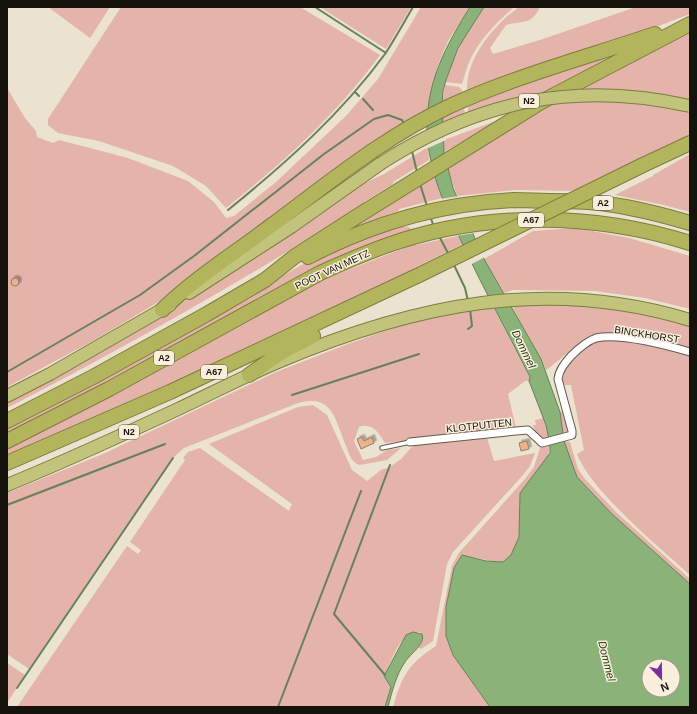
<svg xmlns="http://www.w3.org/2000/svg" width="697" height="714" font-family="Arial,sans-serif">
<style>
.green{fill:#e4b3a9}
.water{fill:#8bb278;stroke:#688258;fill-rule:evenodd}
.pier{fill:#ebe2cf}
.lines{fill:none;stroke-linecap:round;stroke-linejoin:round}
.stream{stroke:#688258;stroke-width:2}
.building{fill:#eeb286;stroke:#8e7d72;filter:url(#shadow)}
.service-casing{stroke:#635b4b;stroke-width:5.5}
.minor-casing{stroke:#635b4b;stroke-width:9}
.trunk-casing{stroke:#7c7c40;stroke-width:14}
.motorway-casing{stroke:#7c7c40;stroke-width:16}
.service{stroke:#fff;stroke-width:3.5}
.minor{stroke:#fff;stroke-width:7}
.trunk{stroke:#c2c47c;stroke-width:12}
.motorway{stroke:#b3b55c;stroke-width:14}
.trunk-bridge-casing{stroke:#7c7c40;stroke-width:14;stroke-linecap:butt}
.motorway-bridge-casing{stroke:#7c7c40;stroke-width:16;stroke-linecap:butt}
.trunk-bridge{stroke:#c2c47c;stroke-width:12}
.motorway-bridge{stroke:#b3b55c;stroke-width:14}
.labels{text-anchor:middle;stroke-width:3;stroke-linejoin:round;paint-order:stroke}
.shield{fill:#f9efdc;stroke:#5a554b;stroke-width:1}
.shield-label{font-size:9px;font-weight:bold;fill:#16130d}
.street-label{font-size:10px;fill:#16130d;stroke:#f9efdc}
.water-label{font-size:11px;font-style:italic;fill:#1b360c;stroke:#f9efdc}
</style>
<defs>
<filter id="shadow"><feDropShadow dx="2.5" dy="-2.5" stdDeviation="0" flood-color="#0004"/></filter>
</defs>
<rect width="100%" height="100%" fill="#ebe2cf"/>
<path class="green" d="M48,7H110L90,38Z
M121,7H300L380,55C335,116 285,161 226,208L206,186L173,166L99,141L58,133L48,125V119Z
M320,7H411L386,49Z
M421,7H470L448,41L438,65L428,109L384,135L221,259L160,301L98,338L7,387V88L25,118L36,131L37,137L53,143L59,140L128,158L188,181L214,202L226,218L234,216L276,182L346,116L378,79Z
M484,7H514C497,22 480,39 470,60C466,68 465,76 462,84L445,82L458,48Z
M519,7H540C531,26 523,20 506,25L490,48L493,54L543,39L636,7H690V14L585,54L467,93C465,59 493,26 519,7Z
M690,29V135L575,191L516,190L457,196L447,167L526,116Z
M640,44L547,93L497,103L468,112V107L495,95V93Z
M445,85L459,87L462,90L463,95L442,105Z
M464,109L465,113L443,122L442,118Z
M501,119L444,152V140Z
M428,147L429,160L393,182V184L364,202V204C248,278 130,345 7,408V400L142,327L197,293L354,188L384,174Z
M690,154V212L664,205L615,195L653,176V175Z
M434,175L442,198L399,209V211L338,233Z
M390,226L409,227L411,230L318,268L106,383L7,434V428L63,400L314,258Z
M576,228L629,238L690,256V309L645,298L595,291L513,290L504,293L484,259L533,231Z
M458,236L463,244L414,268L415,271L168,388L7,458V449L111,395L324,279L415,244L416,245Z
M571,304L616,307L690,325V349C668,344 613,326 593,336C575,344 562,359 546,370C536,347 522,328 512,305Z
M493,307L530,378L529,381H525L508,394L516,428L385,443C379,433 372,422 359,427L354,441L363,460L376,457L387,450L401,448L387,460L359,465C352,462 349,455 347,448C335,421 334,393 298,403L184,448L175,456L131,518L29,669L7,654V493L103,454L276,372L348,344L402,325L441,315Z
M616,339L673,350L690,355V575C659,547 591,491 577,454L584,450L571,385H565L561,382C563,365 580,346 597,341C602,339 610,340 616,339Z
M313,405L327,415L352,470L367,481L381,470L390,467L401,459L411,448L416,445L487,438L494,461L535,453L530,466L523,475L453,552L447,564L433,641L421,649L418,647L421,644L422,634L420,632C400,631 392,660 384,676L391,687L385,707H17L127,546L138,554L141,550L130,542L185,460L183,458L188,452L200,448L289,511L292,504L209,444L298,407Z
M565,411L569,431L568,434L562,435L560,412Z
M544,418L549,440H542L534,429L533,425H536L535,420Z
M564,441L570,442L578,469L585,479L616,512L690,579V584L612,514L582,484L577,477Z
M550,444L548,457L520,493L519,537L511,555L503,562H496L462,555L454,568L446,607V636L453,655L490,707H393C402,676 408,664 436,646L452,566L458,554L525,479L534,467L540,448Z
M7,663L25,675L7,703Z"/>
<path class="water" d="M470,7H484L458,48L446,80L443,91L442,104L444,152L453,188L484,259L541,359L560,412L564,441L577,477L612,514L690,584V707H490L453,655L446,636V607L454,568L462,555L486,561L503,562L511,555L519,537L520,493L550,453V445L546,425L529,381L530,377C508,333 484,290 463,245C443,202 422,158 428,109C432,71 450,39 470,7ZM649,666H673V690H649Z
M413,632L422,634C426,644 410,654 405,662C396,675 392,692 388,707H385L391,687L384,676L406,635Z"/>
<path class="pier" d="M445,122L446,140L426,149L425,131Z
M459,196L467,213L475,233L456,236L440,199Z
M477,239L485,257L470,265L462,247Z"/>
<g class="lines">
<path class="stream" d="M315,7L386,53
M355,92L359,96
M363,99L373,110
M412,151L417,172
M420,184L427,206
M228,210C286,163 341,114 385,54C395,39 404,22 413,7
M430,216L434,227
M439,236L449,255
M454,265L465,288L468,301
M468,329L472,326L470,309
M7,372L140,295L194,256L324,154L374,119L388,115L402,120L404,124
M292,395L419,354
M7,505L165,444
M385,675L334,614L390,465
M17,688L173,458
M278,707L361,491"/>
</g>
<path class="building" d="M11 282a4 4 0 1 1 8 0a4 4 0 1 1-8 0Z
M362,437L364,441L372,437L374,443L361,449L357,439Z
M527,441L529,449L521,451L519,443Z"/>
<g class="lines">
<g class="service-casing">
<path id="service" d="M382,448L410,442"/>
</g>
<g class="minor-casing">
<path id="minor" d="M410,442L516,431L528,430L542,443L572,435V431L558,379C559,370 565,363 571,356C578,349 587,341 596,338C620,333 666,345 690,352"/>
</g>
<g class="trunk-casing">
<path id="trunk" d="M189,293L291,227L380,164
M7,396L50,374L170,305
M7,485C64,462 120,436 176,410C210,394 243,377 278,362C413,305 546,276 690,320"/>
</g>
<g class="motorway-casing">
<path id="motorway" d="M643,165L690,143
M308,257C371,224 442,203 514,200C527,200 540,201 553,201C571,201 589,201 607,204C636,208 663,215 690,223
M162,310C195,278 235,253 272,225C330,182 384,137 450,106C516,76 587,57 655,34
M249,375L282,352L313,336
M7,421L93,377L207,314L265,280L294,257L356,217L541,102L690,24
M7,441L109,389L320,273C342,263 363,254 385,246C482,211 592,212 690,243
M7,463L170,392L419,275"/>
</g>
<use href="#service" class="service"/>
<use href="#minor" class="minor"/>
<use href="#trunk" class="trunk"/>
<use href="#motorway" class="motorway"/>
<g class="trunk-bridge-casing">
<path id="trunk-bridge" d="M380,164C477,101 576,80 690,106"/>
</g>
<g class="motorway-bridge-casing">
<path id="motorway-bridge" d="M419,275L643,165"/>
</g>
<use href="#trunk-bridge" class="trunk-bridge"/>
<use href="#motorway-bridge" class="motorway-bridge"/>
</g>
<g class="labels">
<g class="shield">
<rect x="519" y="94" width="20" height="14" rx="3"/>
<rect x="593" y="196" width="20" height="14" rx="3"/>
<rect x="518" y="213" width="26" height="14" rx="3"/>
<rect x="154" y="351" width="20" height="14" rx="3"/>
<rect x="201" y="365" width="26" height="14" rx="3"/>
<rect x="119" y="425" width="20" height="14" rx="3"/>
</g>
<g class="shield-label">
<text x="529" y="104">N2</text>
<text x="603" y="206">A2</text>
<text x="531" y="223">A67</text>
<text x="164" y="361">A2</text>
<text x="214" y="375">A67</text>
<text x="129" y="435">N2</text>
</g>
<g class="street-label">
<text transform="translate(332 269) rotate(-25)" y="4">POOT VAN METZ</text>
<text transform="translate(647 334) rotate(9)" y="4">BINCKHORST</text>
<text transform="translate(479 425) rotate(-6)" y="4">KLOTPUTTEN</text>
</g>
<g class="water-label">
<text transform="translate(524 349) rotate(64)" y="4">Dommel</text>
<text transform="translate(607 661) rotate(76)" y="4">Dommel</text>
</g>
</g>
<rect width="697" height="714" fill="none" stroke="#16130d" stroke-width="16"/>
<g transform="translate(661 678) rotate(158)"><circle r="19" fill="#f9efdc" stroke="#9e9789"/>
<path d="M0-3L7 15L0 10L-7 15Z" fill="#7b30a1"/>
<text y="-6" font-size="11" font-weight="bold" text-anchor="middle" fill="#16130d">N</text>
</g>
</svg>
